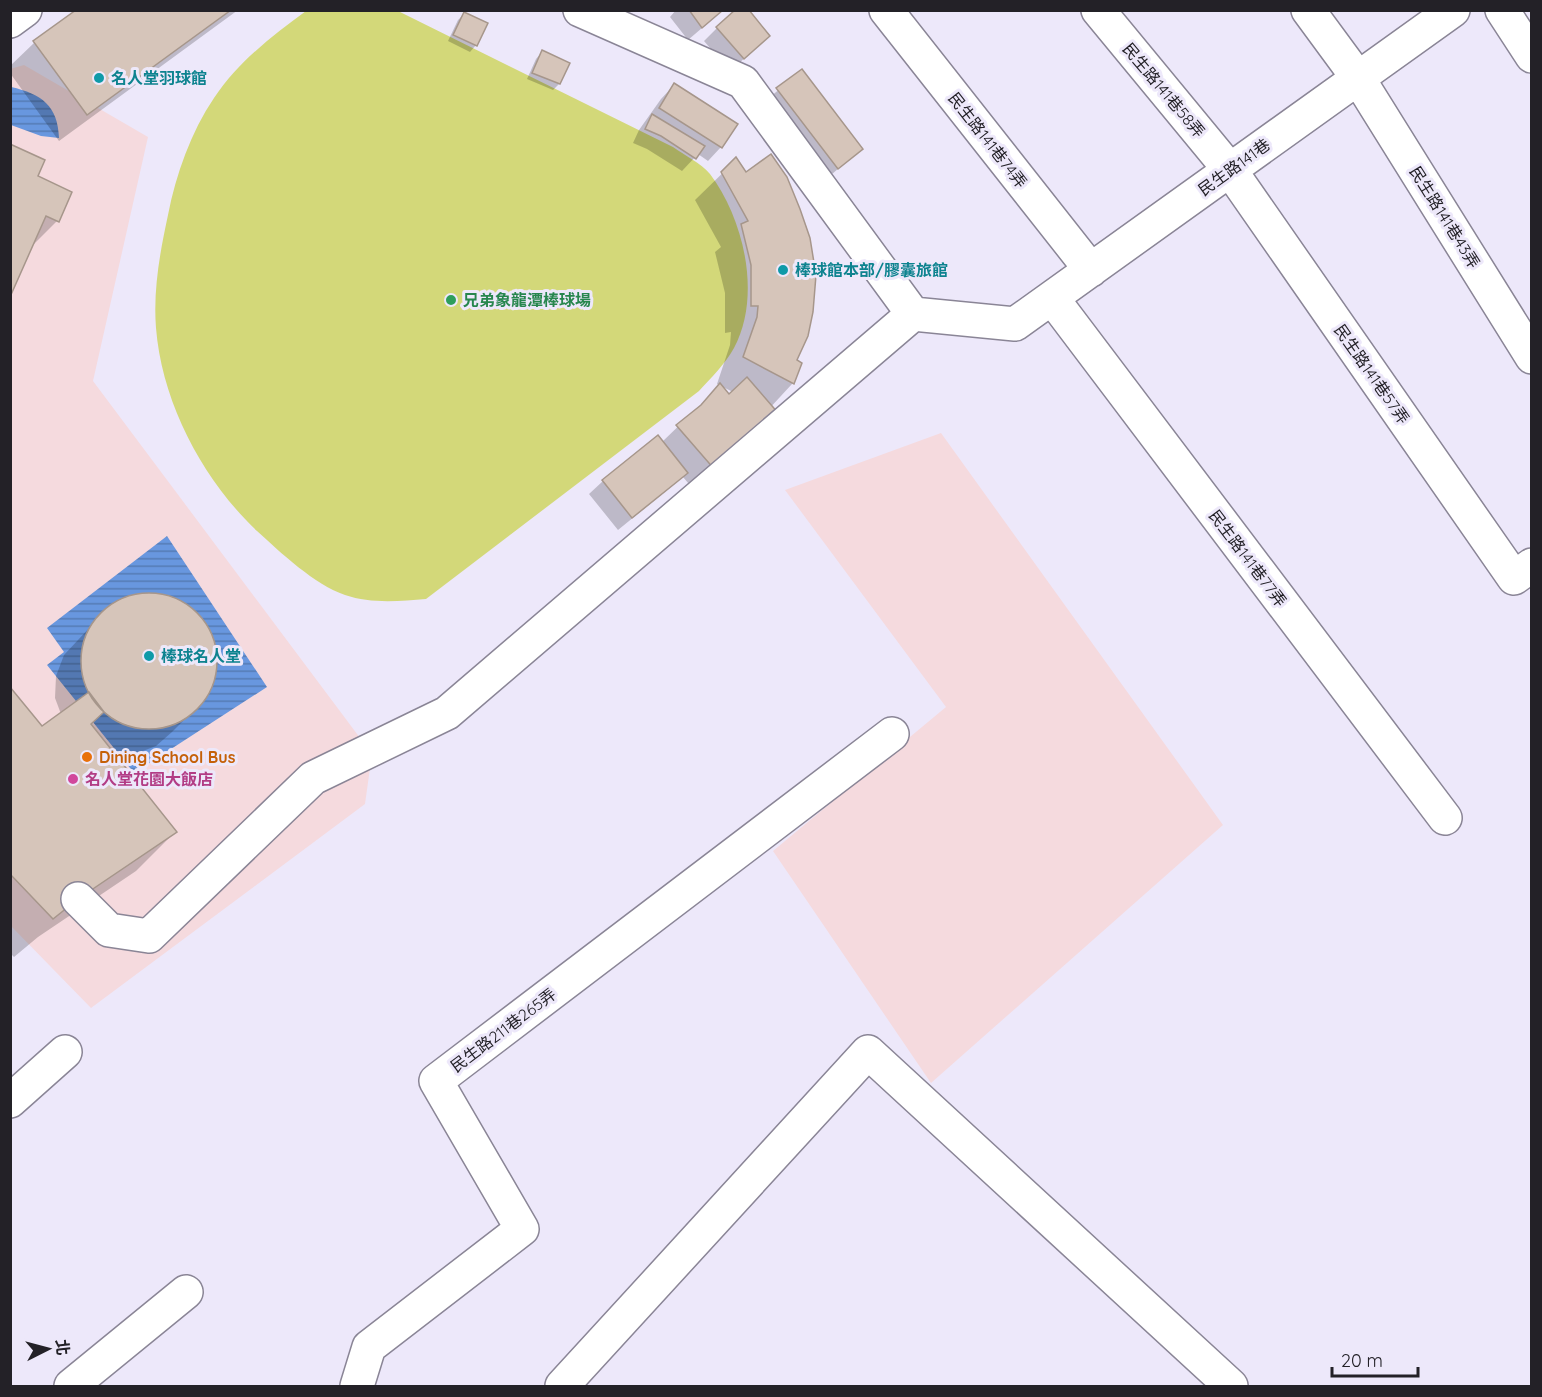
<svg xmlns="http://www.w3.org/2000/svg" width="1542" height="1397" font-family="Quicksand,'Noto Sans TC',sans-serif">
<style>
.commercial{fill:#f5dade}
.garden{fill:#d3d879}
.water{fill:url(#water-rules)}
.shadow{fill:#0003;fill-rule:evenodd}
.building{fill:#d6c5ba;stroke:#a6968b;stroke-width:1.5}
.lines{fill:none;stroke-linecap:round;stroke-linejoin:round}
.minor-casing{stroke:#8a8596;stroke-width:36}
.minor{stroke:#fff;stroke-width:33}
.culture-dot{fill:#0f9aa8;stroke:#ede8fa;stroke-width:2}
.leisure-dot{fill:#2e9e5b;stroke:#ede8fa;stroke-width:2}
.food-dot{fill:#e8710a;stroke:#ede8fa;stroke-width:2}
.hotel-dot{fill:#d1479c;stroke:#ede8fa;stroke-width:2}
.labels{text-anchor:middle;stroke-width:6;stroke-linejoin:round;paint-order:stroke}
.culture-label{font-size:16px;font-weight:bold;fill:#0d838f;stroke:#ede8fa;text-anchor:start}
.street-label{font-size:16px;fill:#232127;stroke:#ede8fa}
.leisure-label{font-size:16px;font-weight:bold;fill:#27864d;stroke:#ede8fa;text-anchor:start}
.food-label{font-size:16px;font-weight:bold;fill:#c56008;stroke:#ede8fa;text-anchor:start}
.hotel-label{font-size:16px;font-weight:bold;fill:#b23c85;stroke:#ede8fa;text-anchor:start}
</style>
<defs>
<pattern id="water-rules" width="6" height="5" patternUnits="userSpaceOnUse" patternTransform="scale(1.5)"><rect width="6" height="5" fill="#6897df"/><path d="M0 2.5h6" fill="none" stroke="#557bb5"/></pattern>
</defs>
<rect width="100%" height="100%" fill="#ede8fa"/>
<path class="commercial" d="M24,65L148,137L93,381L372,754L365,804L91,1008L11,926L10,69Z
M941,433L1223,825L931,1083L773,851L946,707L785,490Z"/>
<path class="garden" d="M306,11H398L673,147C684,155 701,163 710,174C744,219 762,296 734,348C725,364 711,378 699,391L426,599C400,601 371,604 345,595C315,585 280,552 257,531C203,480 162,403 156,328C153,290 160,252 168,215C176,174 191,132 214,98C238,62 273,35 306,11Z"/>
<path class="water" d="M11,87C42,94 58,106 59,138L41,136L11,125Z
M167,536L267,687L134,773L47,665L64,652L47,628Z"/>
<path class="shadow" d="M78,10H238L59,141L10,73V66L34,43Z
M676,10H723L688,40L670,17Z
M464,14L476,45L470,52L448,41L458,20Z
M717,28L755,49L730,71L704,41Z
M542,52L559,84L553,90L527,79L536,59Z
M801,71L861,149L824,181L763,103Z
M674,85L721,147L708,161L698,154L682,171L647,149L633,143L639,130L661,99Z
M736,160L795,361L800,363L792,384L694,490L683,477L618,530L589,494L603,481L662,442L720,386L717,384L730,345L731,332L725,333V293L715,252L721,247L695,200ZM721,386L733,392L729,396Z
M36,177L57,221L30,248Z
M146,595L168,597L187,607L203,622L213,642L216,664L211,685L200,704L172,732L156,746L135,754L114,755L175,832L136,871L38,937L14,957L10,953V689L41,728L61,714L55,698L56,676L64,655L106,610L125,599Z"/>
<path class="building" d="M76,10H231L87,115L33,41Z
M689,10H723L702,28Z
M735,10H749L770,36L744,59L716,27Z
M464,12L488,23L477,46L453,35Z
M542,50L570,63L560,84L532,73Z
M802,69L863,149L838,169L776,88Z
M674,83L738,124L722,148L659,108Z
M652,114L705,146L696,159L661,136L645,129Z
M10,144L45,160L38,176L72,192L59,222L46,216L10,297Z
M771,154L787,177L800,209L810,238L816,275L813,312L808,336L797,360L802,363L794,384L743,357L757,317L758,306H751V265L741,224L748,221L721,172L736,157L746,172Z
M747,377L779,414L715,470L676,425L701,405L720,383L729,394Z
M658,435L688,473L632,518L602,480Z
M81 661a68 68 0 1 1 136 0a68 68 0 1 1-136 0Z
M10,687L42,726L89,692L104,712L91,724L177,832L78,899L53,919L10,874Z"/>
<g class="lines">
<g class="minor-casing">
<path id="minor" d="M580,10L743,82L913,314L1015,324L1453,10
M886,10L1091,270
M1098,10L1230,170L1514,578L1532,565
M1308,10L1358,78L1532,357
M1502,10L1532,56
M10,21L25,10
M1052,298L1445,818
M78,899L109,930L149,936L313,778L447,713L913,314
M10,1101L65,1052
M71,1386L186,1292
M357,1386L369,1347L522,1229L436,1081L892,734
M562,1386L868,1052L1231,1386"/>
</g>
<use href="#minor" class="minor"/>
</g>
<g class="culture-dot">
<circle cx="99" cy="78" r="6"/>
<circle cx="783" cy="270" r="6"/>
<circle cx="149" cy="656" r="6"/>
</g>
<circle class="leisure-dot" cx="451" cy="300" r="6"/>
<circle class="food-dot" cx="87" cy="757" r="6"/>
<circle class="hotel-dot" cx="73" cy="779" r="6"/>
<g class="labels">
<g class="culture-label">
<text x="111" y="84">名人堂羽球館</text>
<text x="795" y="276">棒球館本部/膠囊旅館</text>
<text x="161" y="662">棒球名人堂</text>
</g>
<g class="street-label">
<text transform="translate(1164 90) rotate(50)" y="6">民生路141巷58弄</text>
<text transform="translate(988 140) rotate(52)" y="6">民生路141巷74弄</text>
<text transform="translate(1234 167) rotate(-36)" y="6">民生路141巷</text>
<text transform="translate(1445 217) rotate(58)" y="6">民生路141巷43弄</text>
<text transform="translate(1372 374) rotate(55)" y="6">民生路141巷57弄</text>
<text transform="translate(1248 558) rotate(53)" y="6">民生路141巷77弄</text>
<text transform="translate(503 1030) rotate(-37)" y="6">民生路211巷265弄</text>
</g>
<g class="leisure-label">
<text x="463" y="306">兄弟象龍潭棒球場</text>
</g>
<g class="food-label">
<text x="99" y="763">Dining School Bus</text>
</g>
<g class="hotel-label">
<text x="85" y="785">名人堂花園大飯店</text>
</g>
</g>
<rect width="1542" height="1397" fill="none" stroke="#232127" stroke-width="24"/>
<g transform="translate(48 1349) rotate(84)" stroke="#ede8fa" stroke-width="4.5" paint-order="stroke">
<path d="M0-4.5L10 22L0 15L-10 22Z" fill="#232127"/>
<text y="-9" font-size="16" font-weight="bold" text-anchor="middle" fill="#232127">北</text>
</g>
<path d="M1332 1367v9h86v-9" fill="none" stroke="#232127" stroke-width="3"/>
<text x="1341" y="1367" font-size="18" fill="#232127" stroke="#ede8fa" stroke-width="4.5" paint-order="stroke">20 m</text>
</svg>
